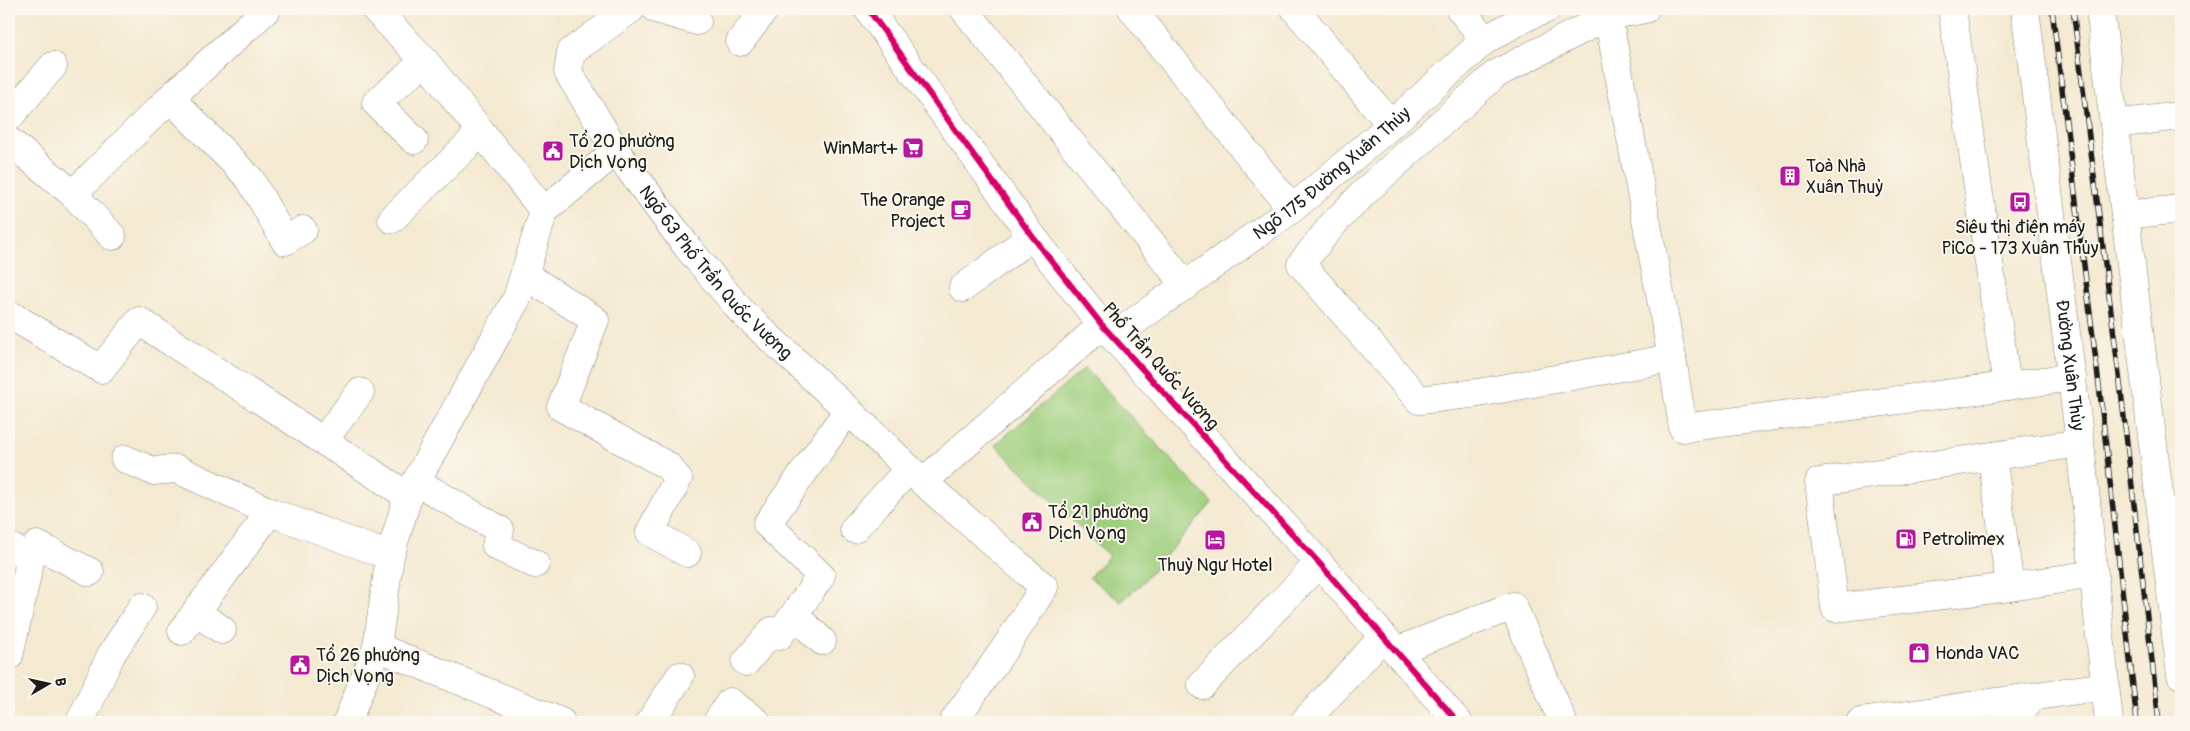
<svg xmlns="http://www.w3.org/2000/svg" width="2190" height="731" font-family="Pangolin,sans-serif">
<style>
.green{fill:#9fcf7e;stroke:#5e764d}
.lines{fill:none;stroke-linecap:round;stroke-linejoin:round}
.minor-casing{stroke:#888276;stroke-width:29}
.major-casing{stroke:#888276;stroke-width:29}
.minor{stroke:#fff;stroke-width:28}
.major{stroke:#fff;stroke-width:28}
.rail-casing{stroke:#1c1c1c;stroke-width:5.5}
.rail{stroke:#fbf7ec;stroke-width:4;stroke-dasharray:11;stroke-linecap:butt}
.cycleway-casing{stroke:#fbf7ec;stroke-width:9}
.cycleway{stroke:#d6006c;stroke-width:6}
.labels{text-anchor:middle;stroke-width:4;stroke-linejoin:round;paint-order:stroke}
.poi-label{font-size:18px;fill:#1c1c1c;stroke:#fbf7ec;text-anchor:start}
.street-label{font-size:18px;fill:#1c1c1c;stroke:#fbf7ec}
</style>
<rect width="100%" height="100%" fill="#fbf7ec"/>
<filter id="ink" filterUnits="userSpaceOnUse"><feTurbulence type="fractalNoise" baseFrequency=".02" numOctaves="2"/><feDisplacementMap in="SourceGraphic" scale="10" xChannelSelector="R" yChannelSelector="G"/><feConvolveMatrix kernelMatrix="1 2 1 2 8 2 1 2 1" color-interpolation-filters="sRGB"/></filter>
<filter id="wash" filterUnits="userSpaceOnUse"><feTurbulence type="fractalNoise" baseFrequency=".0096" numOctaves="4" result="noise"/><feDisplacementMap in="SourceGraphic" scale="20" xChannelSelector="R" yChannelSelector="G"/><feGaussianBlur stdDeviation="1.12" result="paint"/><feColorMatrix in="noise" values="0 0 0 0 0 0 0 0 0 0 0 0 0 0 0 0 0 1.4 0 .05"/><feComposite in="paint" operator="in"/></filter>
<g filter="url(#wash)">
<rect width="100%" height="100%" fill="#f4e9d1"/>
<path class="green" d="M1085,368L1212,503L1140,585L1121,602L1089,577L1109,556L995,445Z"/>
</g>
<g filter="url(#ink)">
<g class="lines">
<g class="minor-casing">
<g id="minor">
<path d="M375,9L425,61L544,211"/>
<path id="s1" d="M631,9L571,52L568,72L616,151L688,248L742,312L848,410L923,482L1044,587L1007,645L953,722"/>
<path d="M656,9L697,21"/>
<path d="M868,9L1032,236L1102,325L1319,563L1458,722"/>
<path d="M964,9L1186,286"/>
<path d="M1132,9L1292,209"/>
<path d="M1295,9L1391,125"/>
<path d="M1460,9L1485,40"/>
<path d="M1645,9L1608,16L1496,74L1369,188L1333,224L1301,264L1419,400L1478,393L1672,358"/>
<path d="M1608,16L1672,358L1683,428L2007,386L1952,9"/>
<path d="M740,42L765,9"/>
<path d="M170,98L250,179L285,241L303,230"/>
<path d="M9,117L53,66"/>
<path d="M2114,124L2181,116"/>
<path d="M414,140L376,103L425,61"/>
<path d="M9,141L73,194L112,236"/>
<path d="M73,194L170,98L267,9"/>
<path d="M2125,215L2181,209"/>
<path d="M392,219L481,132"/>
<path d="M525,275L595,320L561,407L668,466L678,479L650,532L687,553"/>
<path d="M963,288L1032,236"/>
<path d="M12,316L101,369L139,321L408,496"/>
<path id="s2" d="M1114,336L1292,209L1391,125L1485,40L1526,17L1547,9"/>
<path d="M2007,386L2072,377"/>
<path d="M323,441L360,392"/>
<path d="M2080,443L1819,482L1835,608L2010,587L2094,574"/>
<path d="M1992,456L2010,587"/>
<path d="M125,459L153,471L177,469L270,512L390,556"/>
<path d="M417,482L500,530L496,546L535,564"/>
<path d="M923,482L1102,325"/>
<path d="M854,529L909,469"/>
<path d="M9,547L31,557L9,656"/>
<path d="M31,557L37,545L90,572"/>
<path d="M196,612L222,630"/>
<path d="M794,615L822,641"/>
<path d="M182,631L270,512"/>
<path d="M377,647L561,722"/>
<path d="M1396,651L1513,606L1563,722"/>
<path d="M746,662L772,631L779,636L821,576L767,524L848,410"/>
<path d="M1202,685L1319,563"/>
<path d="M80,722L111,655L142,607"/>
<path d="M347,722L377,647L390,556L408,496L517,298L544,211L616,151"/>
<path d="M650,722L680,676"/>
<path d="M717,722L730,702L757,722"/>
<path d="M1304,722L1383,637"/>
<path d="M1860,722L2105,686"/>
<path d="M2013,722L2032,697"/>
</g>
</g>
<g class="major-casing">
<g id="major">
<path id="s3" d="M2025,9L2080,443L2109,722"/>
<path d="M2100,9L2181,675"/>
</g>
</g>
<use href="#minor" class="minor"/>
<use href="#major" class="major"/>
<g class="rail-casing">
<path id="rail" d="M2052,9L2100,393L2137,722
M2073,9L2121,391L2159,722"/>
</g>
<use href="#rail" class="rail"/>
<g class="cycleway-casing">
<path id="cycleway" d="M868,9L1032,236L1102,325L1319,563L1458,722"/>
</g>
<use href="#cycleway" class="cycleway"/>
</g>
</g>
<defs>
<g id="supermarket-square" transform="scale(1.125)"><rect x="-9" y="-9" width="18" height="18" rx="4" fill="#b5179e" stroke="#fbf7ec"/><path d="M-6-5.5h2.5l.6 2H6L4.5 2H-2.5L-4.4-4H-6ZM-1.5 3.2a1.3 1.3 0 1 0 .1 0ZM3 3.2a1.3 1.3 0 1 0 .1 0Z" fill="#fff"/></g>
<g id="civic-square" transform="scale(1.125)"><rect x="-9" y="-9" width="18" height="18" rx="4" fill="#b5179e" stroke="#fbf7ec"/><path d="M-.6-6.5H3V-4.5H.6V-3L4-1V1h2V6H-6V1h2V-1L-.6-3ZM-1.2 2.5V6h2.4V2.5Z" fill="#fff"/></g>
<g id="building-square" transform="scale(1.125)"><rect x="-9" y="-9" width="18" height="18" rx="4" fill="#b5179e" stroke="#fbf7ec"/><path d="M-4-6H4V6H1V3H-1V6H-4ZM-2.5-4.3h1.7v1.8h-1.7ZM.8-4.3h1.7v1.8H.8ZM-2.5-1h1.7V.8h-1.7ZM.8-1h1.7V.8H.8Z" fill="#fff"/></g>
<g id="bus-square" transform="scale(1.125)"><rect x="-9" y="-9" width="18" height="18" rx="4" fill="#b5179e" stroke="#fbf7ec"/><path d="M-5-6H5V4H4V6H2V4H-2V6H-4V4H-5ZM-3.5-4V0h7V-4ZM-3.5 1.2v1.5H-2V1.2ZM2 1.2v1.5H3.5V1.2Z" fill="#fff"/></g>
<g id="cafe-square" transform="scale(1.125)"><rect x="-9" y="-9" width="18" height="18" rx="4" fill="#b5179e" stroke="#fbf7ec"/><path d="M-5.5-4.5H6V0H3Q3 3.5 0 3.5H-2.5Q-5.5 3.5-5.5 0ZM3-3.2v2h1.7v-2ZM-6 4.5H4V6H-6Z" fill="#fff"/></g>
<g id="fuel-square" transform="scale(1.125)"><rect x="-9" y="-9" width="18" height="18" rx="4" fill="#b5179e" stroke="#fbf7ec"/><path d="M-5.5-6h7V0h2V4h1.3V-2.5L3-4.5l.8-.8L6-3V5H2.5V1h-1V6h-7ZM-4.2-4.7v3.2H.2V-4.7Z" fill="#fff"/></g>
<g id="hotel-square" transform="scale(1.125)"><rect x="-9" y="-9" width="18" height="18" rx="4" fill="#b5179e" stroke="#fbf7ec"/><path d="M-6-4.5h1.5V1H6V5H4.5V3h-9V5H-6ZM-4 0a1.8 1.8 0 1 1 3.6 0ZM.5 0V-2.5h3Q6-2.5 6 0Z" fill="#fff"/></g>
<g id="shop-square" transform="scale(1.125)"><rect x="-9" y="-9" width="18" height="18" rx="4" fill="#b5179e" stroke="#fbf7ec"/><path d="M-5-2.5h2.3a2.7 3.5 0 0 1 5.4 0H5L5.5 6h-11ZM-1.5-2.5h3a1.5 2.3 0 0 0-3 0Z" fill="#fff"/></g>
</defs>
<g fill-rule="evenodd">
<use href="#supermarket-square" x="913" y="148"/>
<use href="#civic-square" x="553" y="151"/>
<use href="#building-square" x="1790" y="176"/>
<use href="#bus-square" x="2020" y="202"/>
<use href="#cafe-square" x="961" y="210"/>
<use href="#civic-square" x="1032" y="522"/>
<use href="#fuel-square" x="1906" y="539"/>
<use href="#hotel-square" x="1215" y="540"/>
<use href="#shop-square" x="1919" y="653"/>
<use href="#civic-square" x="300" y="665"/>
</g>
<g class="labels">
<g class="poi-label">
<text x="569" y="147">Tổ 20 phường<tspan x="569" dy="21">Dịch Vọng</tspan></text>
<text x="897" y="154" text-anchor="end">WinMart+</text>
<text x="1806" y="172">Toà Nhà<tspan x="1806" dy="21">Xuân Thuỷ</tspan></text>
<text x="945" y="206" text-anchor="end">The Orange<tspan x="945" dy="21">Project</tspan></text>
<text x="2020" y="233" text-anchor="middle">Siêu thị điện máy<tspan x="2020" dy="21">PiCo - 173 Xuân Thủy</tspan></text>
<text x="1048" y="518">Tổ 21 phường<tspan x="1048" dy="21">Dịch Vọng</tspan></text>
<text x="1922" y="545">Petrolimex</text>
<text x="1215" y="571" text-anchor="middle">Thuỳ Ngư Hotel</text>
<text x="1935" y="659">Honda VAC</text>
<text x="316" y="661">Tổ 26 phường<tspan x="316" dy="21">Dịch Vọng</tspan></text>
</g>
<g class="street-label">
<text dy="6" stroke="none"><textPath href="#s2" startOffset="272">Ngõ 175 Đường Xuân Thủy</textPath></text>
<text dy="6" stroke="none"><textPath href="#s1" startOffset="344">Ngõ 63 Phố Trần Quốc Vượng</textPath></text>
<text dy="6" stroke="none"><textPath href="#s3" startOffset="359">Đường Xuân Thủy</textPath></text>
<text transform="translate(1161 366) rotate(48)" y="6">Phố Trần Quốc Vượng</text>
</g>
</g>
<rect width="2190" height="731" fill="none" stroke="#fbf7ec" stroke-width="30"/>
<g transform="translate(48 684) rotate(81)" stroke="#fbf7ec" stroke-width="4" paint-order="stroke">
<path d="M0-4L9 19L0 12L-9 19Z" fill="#1c1c1c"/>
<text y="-8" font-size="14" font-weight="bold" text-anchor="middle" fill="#1c1c1c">B</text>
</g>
</svg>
